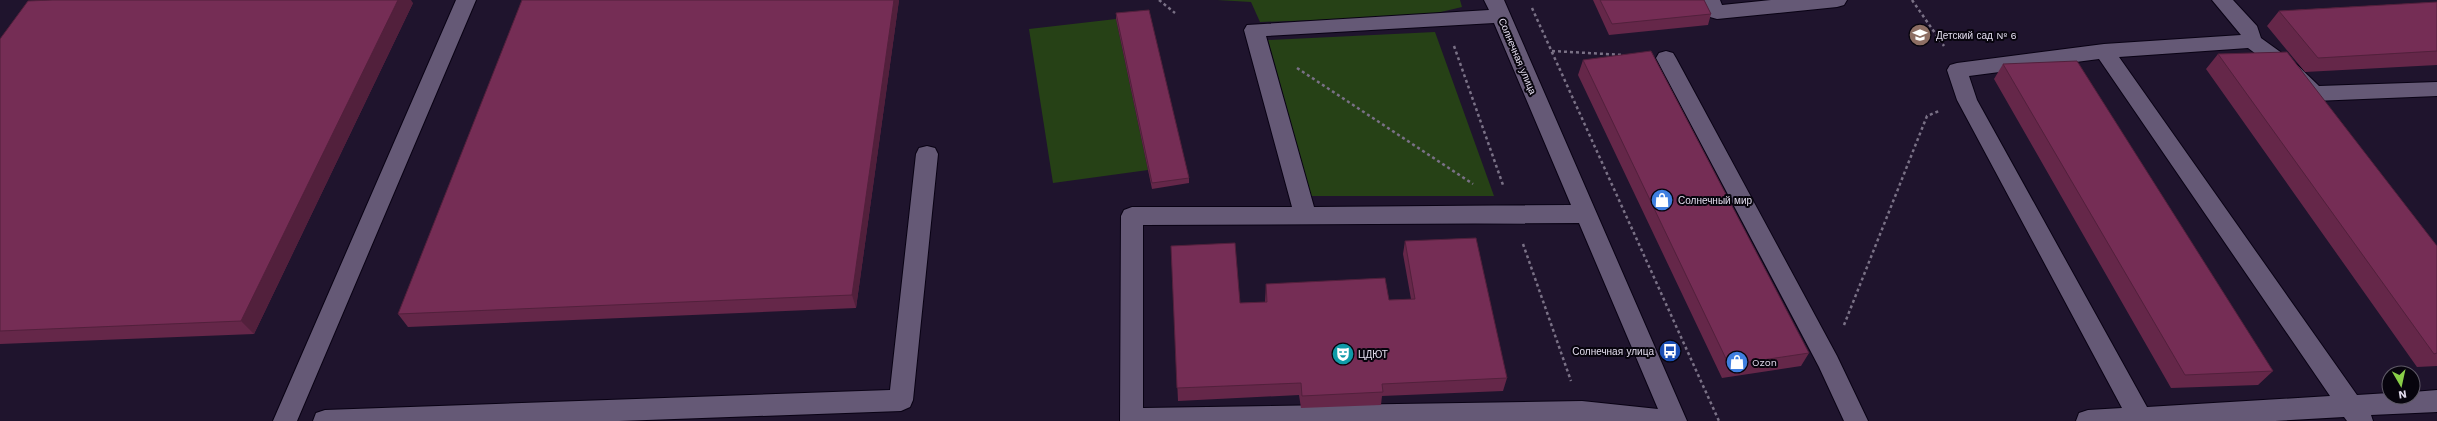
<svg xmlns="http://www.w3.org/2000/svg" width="2437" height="421" font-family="'Work Sans',sans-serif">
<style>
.green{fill:#264116}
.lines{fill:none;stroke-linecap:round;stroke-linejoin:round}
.minor-casing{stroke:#090214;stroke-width:2}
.path{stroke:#7a7186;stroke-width:2.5;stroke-dasharray:3 3;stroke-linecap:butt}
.minor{fill:#655976;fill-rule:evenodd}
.wall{fill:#652749}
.shaded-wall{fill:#52203c}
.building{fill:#752d55;stroke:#52203c}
.labels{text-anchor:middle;stroke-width:4;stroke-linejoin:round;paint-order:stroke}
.poi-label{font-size:10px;fill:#e2dced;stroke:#07040d;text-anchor:start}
.street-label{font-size:10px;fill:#e2dced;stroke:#07040d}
</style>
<rect width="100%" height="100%" fill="#1f142d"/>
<path class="green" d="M1217,0H1460L1462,7L1424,16L1260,22L1251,2Z
M1116,19L1148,170L1053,183L1029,29Z
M1435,32L1494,196H1311L1268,40Z"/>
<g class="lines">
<g class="minor-casing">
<path id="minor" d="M456,0H476L297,421H273Z
M1484,0H1504L1687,421H1120L1121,216L1124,210L1132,207H1292L1244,30L1247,25L1489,10ZM1494,23L1571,205L1314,207L1266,36ZM1579,223L1658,409L1582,401L1143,408V225Z
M1700,0H1720L1722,5L1771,0H1847L1844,5L1837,7L1717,19L1710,17Z
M2212,0H2233L2257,26L2261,38L2293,61L2319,86L2437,82V96L2314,101L2307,99L2279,71L2248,48L2119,57L2357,395L2389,393V397H2413V392L2437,390V412L2371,415L2373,421H2347L2344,417L2275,421H2076L2079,413L2088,410L2122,408L1957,100L1947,70L1950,65L1957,63L2104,44L2241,35ZM2099,59L2330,396L2147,407L1977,100L1969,76Z
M1666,51L1673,53L1676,58L1837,356L1868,421H1844L1819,367L1656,58L1659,53Z
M927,146L935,148L938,154L913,400L910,407L901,411L619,421H313L316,413L325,410L890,390L916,154L919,148Z"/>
</g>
<path class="path" d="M1159,0L1175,13
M1912,0L1944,46
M1532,8L1719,421
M1454,46L1503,185
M1552,51L1624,55
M1297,68L1473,184
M1523,244L1571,381
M1844,325L1927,116L1939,111"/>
<use href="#minor" class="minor"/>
</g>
<path class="wall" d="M899,0L856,308L408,327L398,314Z
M1593,0H1704L1711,14L1708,25L1609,35Z
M2437,2V65L2305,72L2267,26L2279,11Z
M413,3L254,334L0,344V39Z
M1116,13L1189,178V183L1152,189L1116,19Z
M2218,54L2437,246V366L2417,367L2206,69Z
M1583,60L1809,353L1801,366L1722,378L1578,75Z
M2003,64L2273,371L2258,385L2171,388L1994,79Z
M1405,241L1507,378L1503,391L1382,396L1381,405L1301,408L1299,395L1178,401L1171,246L1240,303L1265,302L1266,284L1389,300L1411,299L1403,254Z"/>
<path class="shaded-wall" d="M398,0H411L413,3L254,334L241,321Z
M894,0H899L856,308L852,295Z"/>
<path class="building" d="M52,0H398L241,321L0,331V39L28,1Z
M522,0H894L852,295L398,314Z
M1600,0H1704L1711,14L1612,24Z
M2437,2V51L2318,58L2279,11Z
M1149,10L1189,178L1152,183L1116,13Z
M1651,51L1809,353L1729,365L1583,60Z
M2287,52L2437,246V353L2434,354L2218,54Z
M2077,61L2273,371L2185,375L2003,64Z
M1476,238L1507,378L1382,384L1383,392L1302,396L1301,383L1177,388L1171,246L1235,243L1240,303L1267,302L1266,284L1385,278L1389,300L1415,299L1405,241Z"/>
<defs>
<g id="school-disc" transform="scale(1.15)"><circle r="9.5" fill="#8d6e63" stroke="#07040d"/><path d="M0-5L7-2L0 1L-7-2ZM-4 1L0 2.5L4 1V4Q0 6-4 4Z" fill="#fff"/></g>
<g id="shop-disc" transform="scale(1.15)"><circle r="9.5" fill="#3f7fe0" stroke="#07040d"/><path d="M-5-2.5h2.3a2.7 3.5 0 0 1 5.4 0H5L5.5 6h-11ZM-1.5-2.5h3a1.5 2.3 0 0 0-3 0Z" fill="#fff"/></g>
<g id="bus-disc" transform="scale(1.15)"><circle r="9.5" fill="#1a4fb4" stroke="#07040d"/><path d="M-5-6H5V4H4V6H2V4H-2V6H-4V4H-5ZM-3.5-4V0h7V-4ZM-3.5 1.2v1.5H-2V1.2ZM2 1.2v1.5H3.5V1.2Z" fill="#fff"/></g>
<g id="theatre-disc" transform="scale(1.15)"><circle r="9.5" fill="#0f9aa8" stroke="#07040d"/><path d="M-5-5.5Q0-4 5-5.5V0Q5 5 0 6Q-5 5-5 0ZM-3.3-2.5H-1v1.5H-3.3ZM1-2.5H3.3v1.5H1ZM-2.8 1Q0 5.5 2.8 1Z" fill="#fff"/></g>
</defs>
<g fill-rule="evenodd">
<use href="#school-disc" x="1920" y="35"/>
<use href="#shop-disc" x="1662" y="200"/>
<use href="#bus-disc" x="1670" y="351"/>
<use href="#theatre-disc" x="1343" y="354"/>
<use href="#shop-disc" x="1737" y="362"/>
</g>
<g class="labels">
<g class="poi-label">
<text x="1936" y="39">Детский сад № 6</text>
<text x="1678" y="204">Солнечный мир</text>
<text x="1654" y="355" text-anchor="end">Солнечная улица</text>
<text x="1358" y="358">ЦДЮТ</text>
<text x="1752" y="366">Ozon</text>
</g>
<g class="street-label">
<text transform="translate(1518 56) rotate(67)" y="4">Солнечная улица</text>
</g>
</g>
<g transform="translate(2401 385) rotate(171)"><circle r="19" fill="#07040d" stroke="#5f5a67"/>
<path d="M0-3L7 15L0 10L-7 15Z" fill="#89ce48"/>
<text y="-6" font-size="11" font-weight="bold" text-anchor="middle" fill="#e2dced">N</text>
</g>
</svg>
